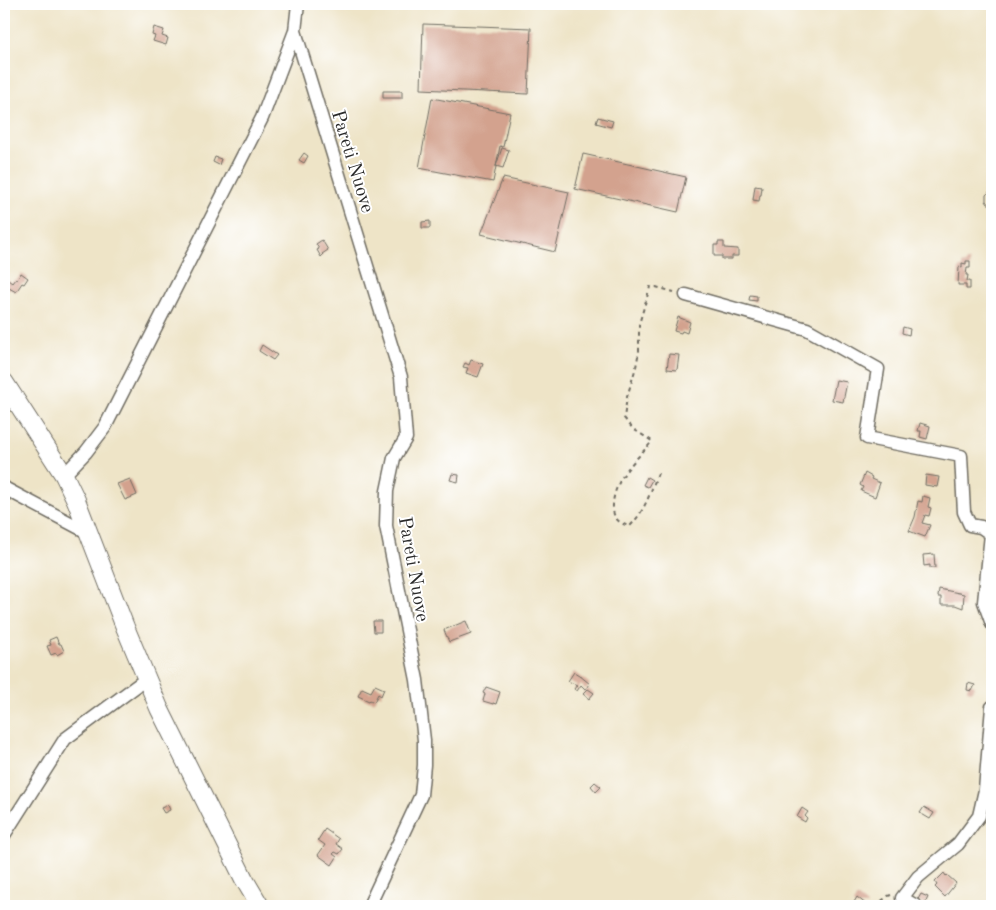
<svg xmlns="http://www.w3.org/2000/svg" width="996" height="910" font-family="'Old Standard TT',serif">
<style>
.building{fill:#d3a28e}
.lines{fill:none;stroke-linecap:round;stroke-linejoin:round}
.minor-casing{stroke:#6f6c62;stroke-width:15}
.secondary-casing{stroke:#6f6c62;stroke-width:20}
.path{stroke:#6f6c62;stroke-width:2;stroke-dasharray:4 4;stroke-linecap:butt}
.minor{stroke:#fff;stroke-width:12}
.secondary{stroke:#fff;stroke-width:18}
.labels{text-anchor:middle;stroke-width:4;stroke-linejoin:round;paint-order:stroke}
.street-label{font-size:19px;fill:#2b2b2b;stroke:#fff}
</style>
<rect width="100%" height="100%" fill="#fff"/>
<filter id="ink" filterUnits="userSpaceOnUse"><feTurbulence type="fractalNoise" baseFrequency=".02" numOctaves="2"/><feDisplacementMap in="SourceGraphic" scale="10" xChannelSelector="R" yChannelSelector="G"/><feConvolveMatrix kernelMatrix="1 2 1 2 8 2 1 2 1" color-interpolation-filters="sRGB"/></filter>
<filter id="wash" filterUnits="userSpaceOnUse"><feTurbulence type="fractalNoise" baseFrequency=".0096" numOctaves="4" result="noise"/><feDisplacementMap in="SourceGraphic" scale="20" xChannelSelector="R" yChannelSelector="G"/><feGaussianBlur stdDeviation="1.12" result="paint"/><feColorMatrix in="noise" values="0 0 0 0 0 0 0 0 0 0 0 0 0 0 0 0 0 1.4 0 .05"/><feComposite in="paint" operator="in"/></filter>
<g filter="url(#wash)">
<rect width="100%" height="100%" fill="#eee4c7"/>
<g id="blocks">
<path class="building" d="M423,24L531,28L528,94L421,89Z
M154,27L164,30L162,36L168,38L166,45L153,41L155,36L152,35Z
M383,91H402V98H383Z
M432,98L510,113L503,147L500,146L493,182L419,168Z
M598,117L613,121L611,127L596,123Z
M502,148L509,150L503,168L496,166Z
M304,153L308,156L304,163L299,160Z
M583,154L686,177L678,212L575,189Z
M215,157L221,159L219,165L213,162Z
M503,178L569,192L555,252L481,234Z
M755,186L762,187L761,195H760L759,201L753,200Z
M990,191V192L992,193V204H988L986,201V195Z
M430,221V228H422V222Z
M322,240L328,250L322,254L323,255L321,257L317,250L319,249L316,244Z
M718,242H724V248L738,249V256H732V259H722V256H714V245H718Z
M966,261H970V268H967L966,275H968L967,281H970V289H966V285H958L959,267L962,268V263L966,264Z
M21,273L28,278L24,284L22,283L16,292L9,288L5,294L4,293V277L12,283L15,279L17,280Z
M750,295L757,296V301L749,300Z
M678,317L690,322L687,333L682,331L681,333L674,331Z
M903,327L910,329L909,335L902,333Z
M262,345L277,355L273,360L259,351Z
M669,354L679,355L677,370L667,369Z
M471,360L483,364L478,377L466,373L468,368L463,367L465,363L469,365Z
M836,380L847,382L843,402L832,400Z
M920,423L930,426L927,439L920,437L921,431H918Z
M865,473L872,477L871,479L880,483L875,497L861,491L863,487L860,485Z
M452,474L459,475L458,482L450,480Z
M926,475L939,477L937,487L925,485Z
M647,477L652,480L648,487L643,485Z
M130,479L137,495L125,500L117,484Z
M923,496L930,498L928,507L931,508L929,516L925,515L922,523L930,525L925,537L909,531L915,517L918,501L922,502Z
M934,554L935,568H930V565L924,566L923,555Z
M939,589L964,594L963,608L955,605H941V597H938Z
M373,621H381V632H374Z
M466,621L471,634L449,642L444,630Z
M56,637L59,644H61L64,651L57,655L56,653L51,655L47,646L51,645L49,640Z
M574,672L579,675L590,684L587,688L585,689L581,685L577,691L574,689L577,685L568,681Z
M968,683L975,685L972,691L967,690Z
M375,685L384,689L381,696L378,694L374,702L370,700L369,701L358,696L362,688L371,692Z
M486,687L500,692L496,704L493,703V704L483,701L485,694L483,693Z
M588,689L594,693L589,699L583,694Z
M595,782L601,787L596,792L591,786Z
M168,805L170,810L164,813L161,808Z
M924,807L934,813L930,819L920,813Z
M802,808L808,812L805,816L807,818L805,822L797,817Z
M325,829L339,839L336,844L343,849L339,854L335,852L333,854L337,857L332,865L318,855L325,845L318,840Z
M944,873L946,876L947,875L956,883L945,897L935,887L937,885L935,882Z
M921,894L928,897L925,904L917,901Z
M857,897L867,905L866,906H856L853,904Z"/>
</g>
</g>
<g filter="url(#ink)">
<use href="#blocks" fill-opacity="0" stroke="#6f6c62" stroke-width="1"/>
<g class="lines">
<g class="minor-casing">
<path id="minor" d="M298,4L295,31L401,377L406,438L394,458L387,491L386,526L417,680L424,740V765L421,795L369,906
M686,295L807,329L878,369L867,438L961,456L964,512L970,525L981,527L991,534L984,602L992,624
M64,475L86,452L105,427L262,118L295,31
M4,487L6,489L89,533
M4,835L65,739L146,679
M916,906L902,898L918,877L958,844L979,816L985,790L992,707"/>
</g>
<g class="secondary-casing">
<path id="secondary" d="M4,382L64,475L76,500L125,627L159,708L244,879L260,906"/>
</g>
<path class="path" d="M658,473C650,493 645,511 630,526C620,524 613,519 613,508C612,488 626,469 639,456C644,450 648,447 652,441L633,429L624,418L627,397L636,367L639,351V324L650,287H656L674,292
M875,906L888,896L891,895"/>
<use href="#minor" class="minor"/>
<use href="#secondary" class="secondary"/>
</g>
</g>
<g class="labels">
<g class="street-label">
<text transform="translate(354 161) rotate(73)" y="7">Pareti Nuove</text>
<text transform="translate(415 569) rotate(80)" y="7">Pareti Nuove</text>
</g>
</g>
<rect width="996" height="910" fill="none" stroke="#fff" stroke-width="20"/>
</svg>
